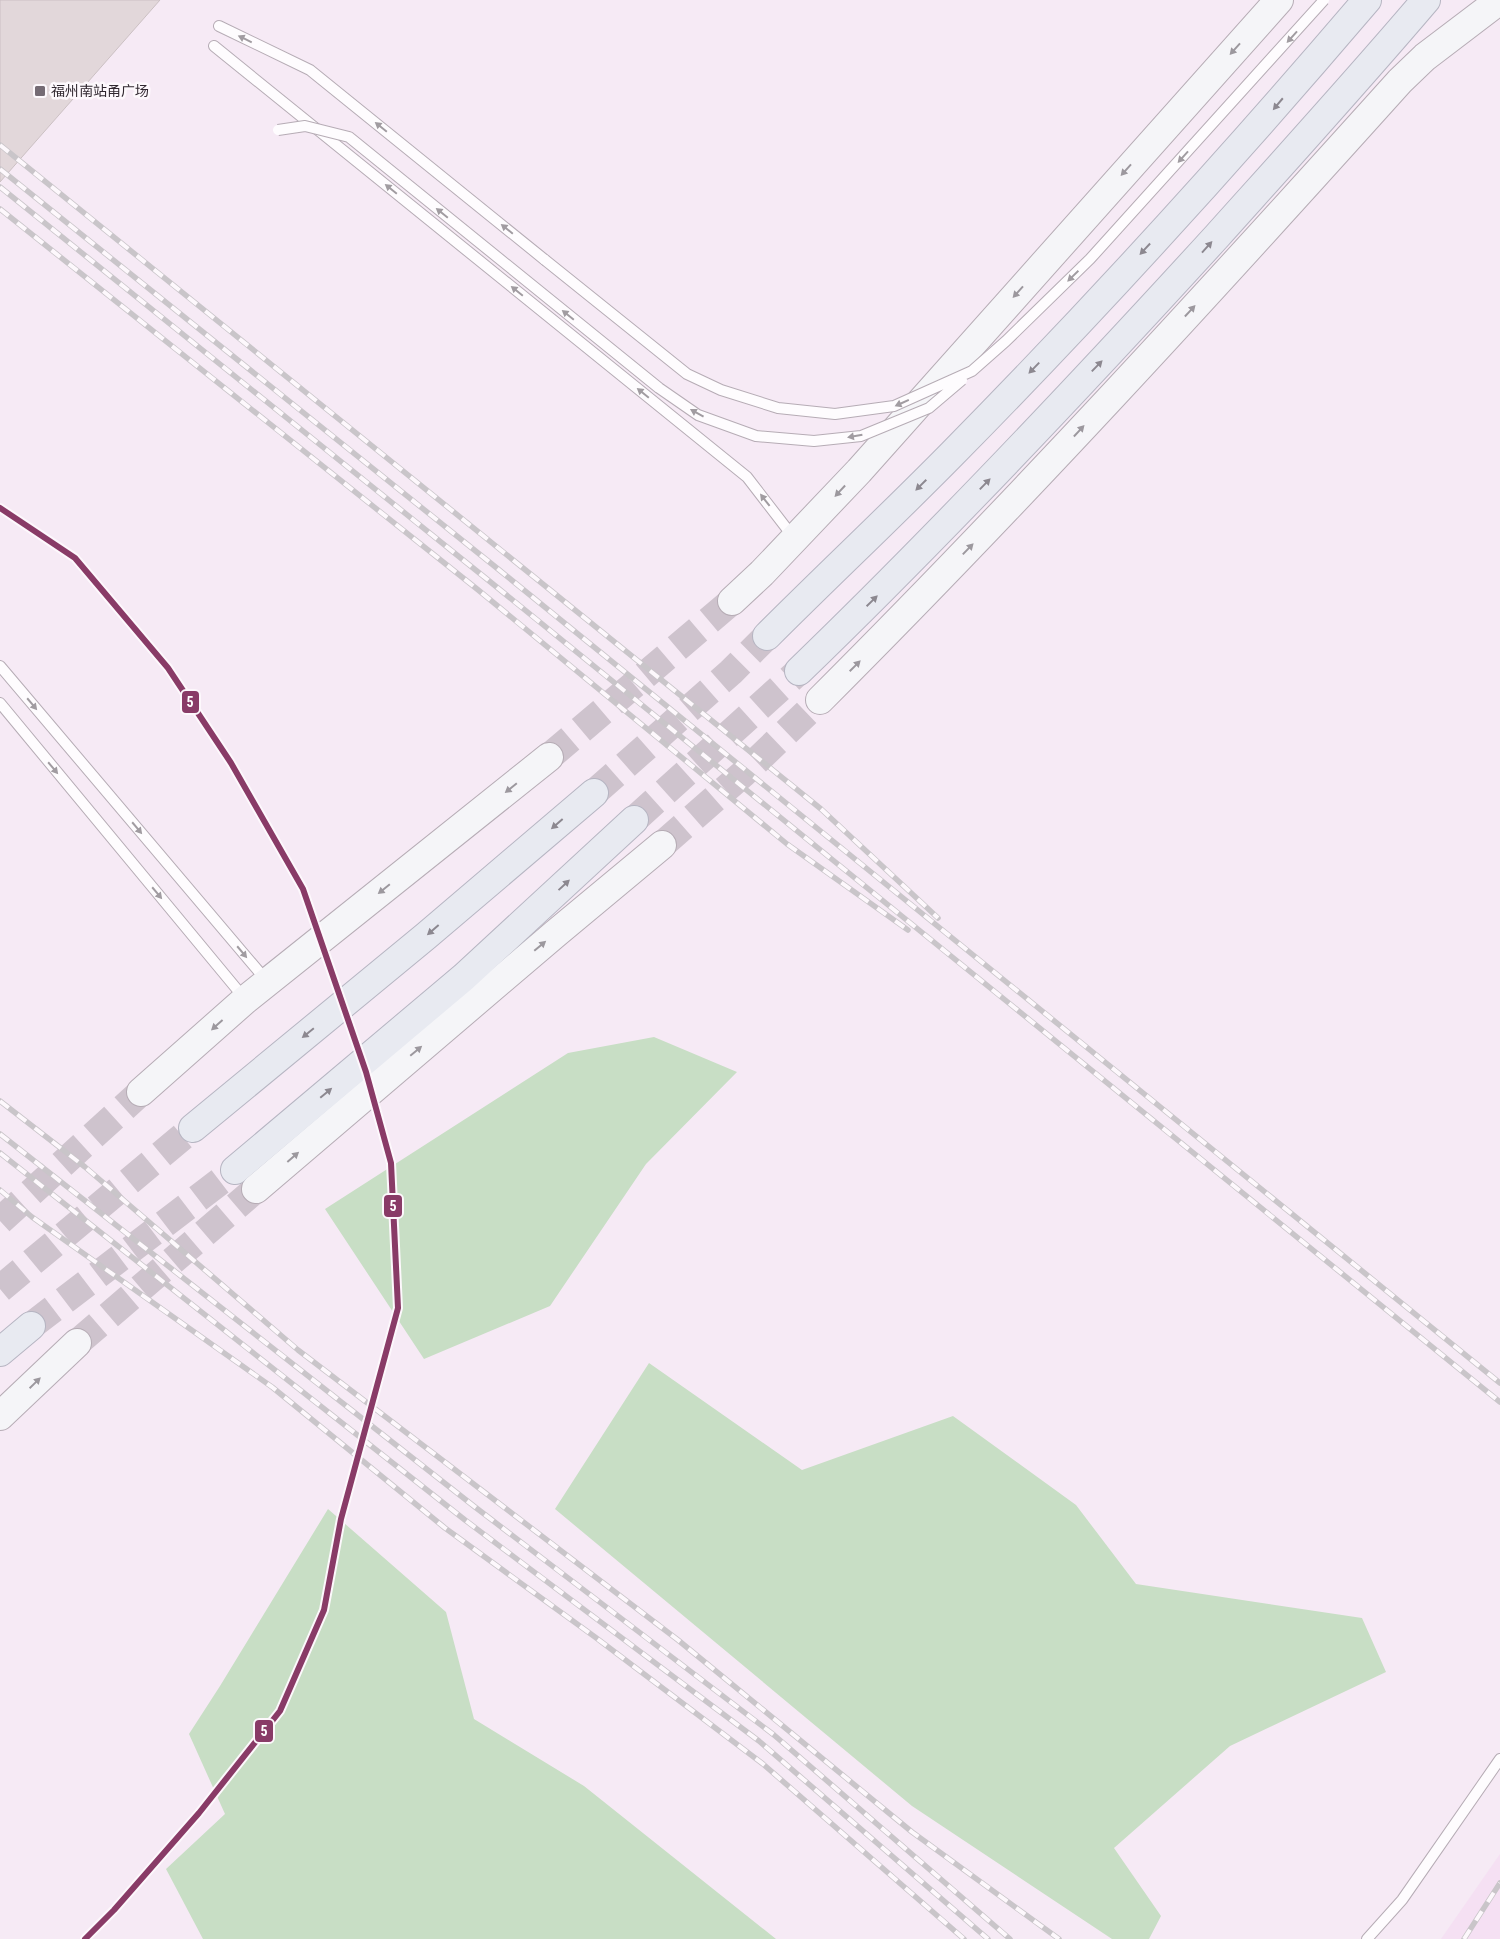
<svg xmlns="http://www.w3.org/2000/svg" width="1500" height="1939" font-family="'Roboto Condensed','Noto Sans SC',sans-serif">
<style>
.built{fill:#f5e0f3}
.green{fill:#c8dec5}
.building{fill:#e2d7da;stroke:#cbc0c3}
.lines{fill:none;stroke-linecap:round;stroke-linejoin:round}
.secondary-tunnel{stroke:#cec3cd;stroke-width:28;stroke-dasharray:28 14;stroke-linecap:butt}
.trunk-tunnel{stroke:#cec3cd;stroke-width:28;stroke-dasharray:28 14;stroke-linecap:butt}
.service-casing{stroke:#b6acb5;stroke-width:12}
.secondary-casing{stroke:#b6acb5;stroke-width:30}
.trunk-casing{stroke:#b6b5c2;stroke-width:30}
.service{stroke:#fefcfe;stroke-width:10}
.secondary{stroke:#f5f5f8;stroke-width:28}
.trunk{stroke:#e8eaf1;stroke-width:28}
.rail-casing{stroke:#c9c5c9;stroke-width:5.5}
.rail{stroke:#fdf8fc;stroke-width:4;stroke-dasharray:11;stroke-linecap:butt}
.service-bridge-casing{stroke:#b6acb5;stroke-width:12;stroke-linecap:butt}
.service-bridge{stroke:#fefcfe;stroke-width:10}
.metro-1-casing{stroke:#fdf8fc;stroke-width:10}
.metro-1{stroke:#893b67;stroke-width:6}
.oneway{fill:#a19ca1}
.oneway2{fill:#9c989e}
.oneway3{fill:#8c8890}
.poi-dot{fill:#756b74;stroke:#fdf8fc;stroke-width:2}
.labels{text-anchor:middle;stroke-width:5;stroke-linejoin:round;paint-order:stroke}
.poi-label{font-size:14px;fill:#30272f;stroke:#fdf8fc;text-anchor:start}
.line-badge{stroke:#fdf8fc;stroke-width:2}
.badge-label{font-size:14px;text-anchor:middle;font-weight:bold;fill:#fff}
</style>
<rect width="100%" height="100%" fill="#f6eaf5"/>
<path class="built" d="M1500,1854V1939H1441Z"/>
<path class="green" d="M654,1037L737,1072L646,1164L550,1306L424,1359L325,1209L568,1053Z
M649,1363L802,1470L953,1416L1076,1505L1136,1584L1362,1618L1386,1672L1230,1746L1114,1848L1161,1916L1149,1939H1112L912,1806L555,1509Z
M328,1509L446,1612L474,1719L584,1786L776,1939H203L166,1869L225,1814L189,1734L220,1686Z"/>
<path class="building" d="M0,0H160L0,182Z"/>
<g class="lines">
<path class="secondary-tunnel" d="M549,757L732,601
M662,845L744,773L820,700
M0,1221L141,1092
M77,1343L256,1189"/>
<path class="trunk-tunnel" d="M594,793L731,672L767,636
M634,820L799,671
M0,1289L193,1128
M31,1326L235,1170"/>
<g class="service-casing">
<path id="service" d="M219,26L310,70L545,260
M214,46L747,477L794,538
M0,666L266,980
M0,703L245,999
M1367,1939L1402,1900L1500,1759"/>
</g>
<g class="secondary-casing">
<path id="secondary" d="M732,601L762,573L859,471L1279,0
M820,700C1020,500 1211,291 1400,81L1425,57L1500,0
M141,1092L245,1000L549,757
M256,1189L555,934L662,845
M0,1416L77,1343"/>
</g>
<g class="trunk-casing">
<path id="trunk" d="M767,636C828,575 891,516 952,454C1096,308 1234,156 1367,0
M799,671C944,531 1082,384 1218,235C1288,157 1358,80 1426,0
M193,1128L426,936L594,793
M235,1170L464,977L634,820
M0,1352L31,1326"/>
</g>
<use href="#service" class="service"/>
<use href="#secondary" class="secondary"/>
<use href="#trunk" class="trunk"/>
<g class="rail-casing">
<path id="rail" d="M0,145L821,809L938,918
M0,169L498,569L1500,1383
M0,187L488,580L1500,1402
M0,209L477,589L787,844L908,930
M0,1101L85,1167L298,1350L678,1640L912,1832L1059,1939
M0,1134L475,1507L774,1735L1010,1939
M0,1153L465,1520L759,1741L988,1939
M0,1190L32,1217L272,1387L445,1528L595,1637L763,1764L964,1939
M1464,1939L1500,1883"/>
</g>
<use href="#rail" class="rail"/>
<g class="service-bridge-casing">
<path id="service-bridge" d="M278,130L305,126L349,137L659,388L698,415L756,436L814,441L861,436L929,408L962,380
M545,260L687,374L721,390L778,408L835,414L894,406L972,371L1006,341L1090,259L1324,0"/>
</g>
<use href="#service-bridge" class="service-bridge"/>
<g class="metro-1-casing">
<path id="metro-1" d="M0,508L75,558L168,668L231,763L303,889L366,1072L391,1163L398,1308L341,1519L324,1610L280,1711L199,1813L114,1910L85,1939"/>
</g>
<use href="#metro-1" class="metro-1"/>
</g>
<defs><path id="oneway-solid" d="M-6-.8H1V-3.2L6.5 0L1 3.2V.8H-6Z" transform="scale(1.25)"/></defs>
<g class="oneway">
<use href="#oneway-solid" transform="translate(1292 37) rotate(132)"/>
<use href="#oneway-solid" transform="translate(245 39) rotate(-154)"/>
<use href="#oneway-solid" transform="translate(381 127) rotate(-141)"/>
<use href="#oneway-solid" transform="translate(1183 157) rotate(132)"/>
<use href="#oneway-solid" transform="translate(391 189) rotate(-141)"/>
<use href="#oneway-solid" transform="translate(442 213) rotate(-141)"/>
<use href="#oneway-solid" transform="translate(507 229) rotate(-141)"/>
<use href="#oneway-solid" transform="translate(1073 276) rotate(136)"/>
<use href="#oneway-solid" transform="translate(517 291) rotate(-141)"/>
<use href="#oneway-solid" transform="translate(568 315) rotate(-141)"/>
<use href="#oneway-solid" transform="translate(643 393) rotate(-141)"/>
<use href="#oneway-solid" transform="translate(902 403) rotate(156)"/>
<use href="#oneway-solid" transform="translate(697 413) rotate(-151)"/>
<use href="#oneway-solid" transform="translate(855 436) rotate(170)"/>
<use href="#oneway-solid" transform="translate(765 500) rotate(-128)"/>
<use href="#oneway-solid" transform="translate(32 704) rotate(50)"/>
<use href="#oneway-solid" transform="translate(53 768) rotate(50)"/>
<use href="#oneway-solid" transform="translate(137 828) rotate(50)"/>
<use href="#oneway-solid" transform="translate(157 893) rotate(50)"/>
<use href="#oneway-solid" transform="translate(242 952) rotate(50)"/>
</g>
<g class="oneway2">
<use href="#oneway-solid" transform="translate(1235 49) rotate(132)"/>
<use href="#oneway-solid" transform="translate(1126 170) rotate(132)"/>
<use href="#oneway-solid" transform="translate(1018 292) rotate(132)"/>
<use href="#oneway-solid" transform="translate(1190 311) rotate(-47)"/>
<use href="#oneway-solid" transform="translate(1079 431) rotate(-47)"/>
<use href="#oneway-solid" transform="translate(840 491) rotate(133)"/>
<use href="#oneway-solid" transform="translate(968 549) rotate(-46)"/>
<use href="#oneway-solid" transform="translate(855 666) rotate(-45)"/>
<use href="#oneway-solid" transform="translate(511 788) rotate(141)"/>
<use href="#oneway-solid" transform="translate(384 889) rotate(141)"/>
<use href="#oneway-solid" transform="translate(540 946) rotate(-40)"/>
<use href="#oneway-solid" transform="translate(217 1025) rotate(138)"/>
<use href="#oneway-solid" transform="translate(416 1051) rotate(-40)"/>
<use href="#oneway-solid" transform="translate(293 1157) rotate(-41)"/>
<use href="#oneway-solid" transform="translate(35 1383) rotate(-44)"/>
</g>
<g class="oneway3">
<use href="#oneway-solid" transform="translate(1278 104) rotate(130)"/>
<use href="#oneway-solid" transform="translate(1207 247) rotate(-48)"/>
<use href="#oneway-solid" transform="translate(1145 249) rotate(133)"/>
<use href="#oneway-solid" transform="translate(1097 366) rotate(-46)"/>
<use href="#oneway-solid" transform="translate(1034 368) rotate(134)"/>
<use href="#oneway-solid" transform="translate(985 484) rotate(-46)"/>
<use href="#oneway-solid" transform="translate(921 485) rotate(135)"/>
<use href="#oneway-solid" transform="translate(872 601) rotate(-44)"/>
<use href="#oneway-solid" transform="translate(557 824) rotate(139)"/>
<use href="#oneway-solid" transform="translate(564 885) rotate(-43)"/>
<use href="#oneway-solid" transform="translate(433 930) rotate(139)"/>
<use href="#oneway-solid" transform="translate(308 1033) rotate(141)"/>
<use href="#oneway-solid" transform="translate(326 1093) rotate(-40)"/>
</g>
<rect class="poi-dot" x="34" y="85" width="12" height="12" rx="2.5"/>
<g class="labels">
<g class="poi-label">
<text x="51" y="96">福州南站甬广场</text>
</g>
</g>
<g class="line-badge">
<rect x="181" y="690" width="19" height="24" rx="5" fill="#893b67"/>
<rect x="383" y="1194" width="20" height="24" rx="5" fill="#893b67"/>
<rect x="254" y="1719" width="20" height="24" rx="5" fill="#893b67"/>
</g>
<g class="badge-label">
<text x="190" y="707">5</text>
<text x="393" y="1211">5</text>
<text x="264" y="1736">5</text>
</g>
</svg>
